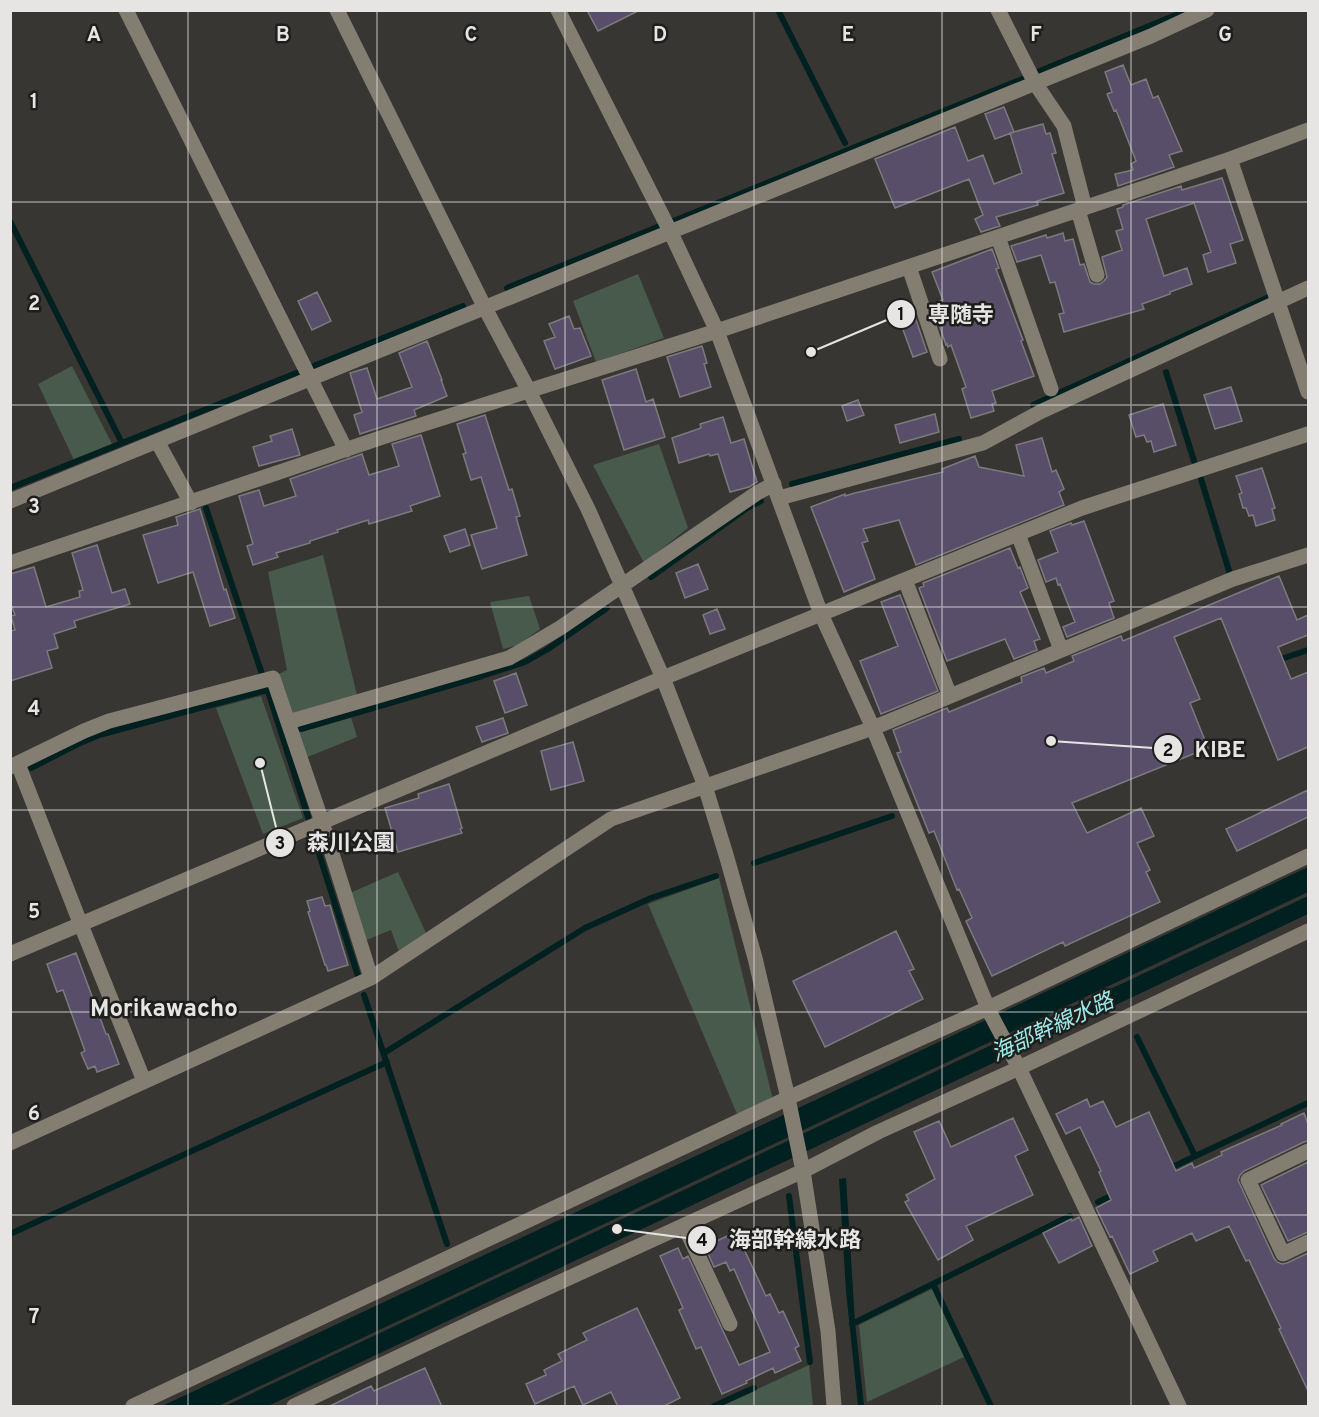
<svg xmlns="http://www.w3.org/2000/svg" width="1319" height="1417" font-family="Overpass,'Noto Sans JP',sans-serif">
<style>
.green{fill:#485a4b}
.water{fill:#012020}
.lines{fill:none;stroke-linecap:round;stroke-linejoin:round}
.stream{stroke:#012020;stroke-width:6}
.building{fill:#584e6a;stroke:#7b7a7d;stroke-width:1.5}
.minor{stroke:#847d71;stroke-width:15}
.grid{fill:none;stroke:#e6e5e3;stroke-width:1.5;stroke-opacity:0.55}
.labels{text-anchor:middle;stroke-width:5;stroke-linejoin:round;paint-order:stroke}
.water-label{font-size:22px;font-style:italic;fill:#9deaea;stroke:#1e1e1c}
.quarter-label{font-size:24px;font-weight:bold;fill:#e6e5e3;stroke:#1e1e1c}
.grid-label{font-size:20px;text-anchor:middle;font-weight:bold;fill:#e6e5e3;stroke:#1e1e1c;stroke-width:5;stroke-linejoin:round;paint-order:stroke}
.leader{fill:none;stroke:#e6e5e3;stroke-width:2}
.callout-dot{fill:#e6e5e3;stroke:#1e1e1c;stroke-width:2}
.mark-label{font-size:18px;text-anchor:middle;font-weight:bold;fill:#111}
.callout-label{font-size:22px;text-anchor:middle;font-weight:bold;fill:#e6e5e3;stroke:#1e1e1c;stroke-width:5;stroke-linejoin:round;paint-order:stroke}
</style>
<rect width="100%" height="100%" fill="#383633"/>
<path class="green" d="M638,274L664,338L596,362L573,301Z
M72,366L112,444L74,460L38,384Z
M659,444L688,528L644,563L593,465Z
M323,555L357,695L294,714L290,712L277,675L287,670L268,572Z
M529,596L540,629L518,645L503,649L490,602Z
M261,696L303,818L263,834L216,708Z
M351,717L357,737L305,758L297,732Z
M398,872L426,933L399,952L391,930L364,941L350,893Z
M719,878L773,1100L737,1114L648,904Z
M932,1289L964,1357L867,1402L859,1325Z
M809,1365L813,1406H721Z"/>
<path class="water" d="M1308,867V892L218,1406H162L988,1019Z
M1308,896V914L268,1406H225Z
M846,1178L855,1322L864,1406H858L846,1291L839,1179Z"/>
<g class="lines">
<path class="stream" d="M778,10L845,143
M1035,73L1188,10
M10,221L122,443
M671,222L1025,78
M507,288L660,226
M311,367L463,306
M1166,372L1194,461
M1033,405L1269,297
M1201,479L1230,574
M792,484L959,439
M10,488L299,372
M206,508L262,674
M651,577L747,508L761,501
M1275,661L1308,650
M267,688L309,820
M301,729L482,676L525,662L548,649L607,608
M31,768L78,744L99,735L267,690
M315,841L358,976
M754,863L892,816
M364,995L447,1244
M1137,1037L1195,1156
M384,1053L585,928L651,898L716,876
M1168,1169L1308,1103
M789,1196L810,1362
M1098,1202L1115,1194
M10,1234L387,1062
M933,1284L991,1406
M852,1324L1070,1216
M714,1406L754,1388"/>
</g>
<path class="building" d="M587,10H640L598,31Z
M1123,65L1131,85L1146,79L1153,98L1158,96L1182,151L1169,155L1174,167L1118,186L1115,174L1133,170L1131,164L1136,161L1116,110L1114,111L1107,94L1112,92L1105,72Z
M1004,107L1014,132L995,139L985,114Z
M1043,124L1046,134L1050,133L1056,153L1052,154L1064,193L1037,201L1038,205L996,217L1000,226L981,232L975,219L983,215L969,179L895,208L875,159L955,127L968,161L983,155L994,184L1022,173L1010,133Z
M1222,178L1243,240L1230,244L1236,263L1208,272L1203,255L1211,252L1194,203L1146,219L1164,276L1187,268L1192,284L1170,292V294L1142,304L1144,309L1064,332L1059,314L1064,313L1055,282L1050,283L1041,255L1017,262L1011,246L1046,235L1047,238L1063,233L1065,241L1073,239L1080,265L1084,264L1090,282L1094,284H1100L1104,281L1107,277L1102,257L1122,250L1116,231L1123,229L1117,209L1123,207V205L1181,186L1182,190Z
M992,249L999,268L996,269L1023,340L1021,341L1034,376L992,391L996,403L992,404L994,411L971,418L962,389L966,387L951,345L948,347L947,344L946,345L932,304L943,300L932,272Z
M317,292L331,321L312,330L298,301Z
M913,311L927,352L913,357L898,316Z
M569,316L574,329L580,328L591,356L555,369L544,341L555,337L549,324Z
M427,341L442,380H441L447,396L414,410L416,416L360,434L354,415L362,412L350,373L367,368L377,399L412,387L399,353Z
M702,346L707,363L704,364L711,387L680,397L667,357Z
M636,369L646,402L653,399L665,437L624,450L602,380Z
M1231,387L1242,421L1215,429L1204,395Z
M858,400L864,415L847,421L842,406Z
M1163,404L1176,445L1154,452L1151,441L1147,442L1144,435L1136,437L1129,415Z
M935,414L939,432L900,443L895,425Z
M485,415L509,490L512,489L520,516L516,517L527,555L482,569L471,535L497,528L481,477L471,480L463,454L466,453L457,424Z
M723,417L731,443L744,439L757,482L749,487L730,492L718,454L710,456L709,454L679,463L672,438L701,428L700,424Z
M292,429L300,455L259,466L253,447L272,441L270,436Z
M421,435L440,496L410,506L412,511L369,524L368,520L337,530L338,532L310,541V543L276,553L278,557L253,565L247,546L253,544L239,496L259,490L264,506L296,496L290,479L362,454L369,475L399,466L392,444Z
M1042,438L1052,472L1056,470L1064,489L1059,492L1064,505L916,565L899,520L863,529L868,541L862,543L875,579L844,592L811,507L845,494V496L855,493L943,472L942,469L975,456L979,467L1024,476L1016,445Z
M1262,468L1275,508L1272,509L1275,520L1256,526L1253,515L1249,516L1246,508H1243L1239,494L1242,493L1236,476Z
M200,509L224,590L226,589L235,618L210,626L193,572L158,583L143,535L178,525L176,517Z
M1084,521L1114,601L1109,603L1114,618L1067,637L1063,627L1075,622L1060,584L1058,585L1056,578L1046,582L1038,560L1058,552L1050,531L1071,523L1072,525Z
M465,529L470,545L450,552L444,536Z
M97,545L112,593L125,589L130,604L74,621L76,627L54,634L58,648L47,651L52,668L10,681V631L15,630L11,616L15,615L10,602V574L34,567L46,607L80,597L79,591L83,590L72,553Z
M1010,548L1018,568L1020,567L1028,588L1020,592L1040,639L1034,641L1037,650L1014,659L1005,639L947,661L919,588L924,586L923,583Z
M698,564L708,589L685,598L676,573Z
M1279,576L1297,620L1308,615V635L1278,647L1291,679L1308,672V747L1278,760L1221,618L1174,637L1200,699L1190,703L1208,748L1072,803L1087,833L1141,808L1154,836L1137,843L1150,870L1146,872L1160,902L1065,946L1063,942L992,976L966,921L972,918L959,889L957,890L934,831L929,833L897,753L901,752L893,730L947,708L949,712L1022,682L1021,677L1044,668L1046,673L1074,661L1072,656L1121,636L1123,641Z
M900,595L938,691L881,714L860,661L898,646L881,602Z
M717,609L725,629L710,634L703,615Z
M516,673L527,705L505,713L494,681Z
M503,718L508,733L482,742L476,727Z
M573,742L584,781L551,790L541,751Z
M449,784L462,828L460,829L462,833L398,852L385,808L419,798L418,794Z
M1308,790V817L1237,851L1226,829Z
M322,897L325,906L330,905L348,965L328,971L326,965H325L308,912L310,911L307,901Z
M896,931L914,969L909,971L923,999L825,1047L793,981Z
M76,953L106,1034H108L119,1064L97,1072L95,1066L88,1069L81,1053L85,1051L63,990L57,992L47,964Z
M1087,1099L1090,1107L1103,1101L1116,1127L1149,1112L1176,1171L1192,1163L1194,1168L1222,1155L1221,1152L1282,1125L1281,1124L1304,1113L1308,1124V1141L1304,1142L1244,1171L1240,1175L1238,1180L1274,1258L1277,1262L1282,1264L1287,1263L1308,1253V1391L1279,1329L1281,1328L1249,1260L1246,1261L1229,1226L1196,1241L1192,1233L1153,1251L1158,1261L1130,1274L1112,1236L1110,1237L1096,1208L1111,1200L1099,1172L1101,1171L1080,1127L1066,1134L1056,1114Z
M1013,1118L1028,1150L1015,1156L1033,1195L966,1226L973,1240L938,1260L905,1202L909,1200L906,1195L935,1179L914,1132L939,1121L951,1147Z
M1308,1162V1232L1288,1241L1261,1185Z
M1079,1217L1092,1246L1059,1263L1043,1233L1071,1219L1072,1221Z
M736,1232L766,1296L770,1294L779,1313L783,1311L799,1346L795,1348L801,1361L775,1373L773,1368L746,1381L747,1383L722,1394L701,1347L696,1349L679,1310L683,1308L660,1256L678,1248L683,1259L688,1256L739,1365L770,1352L734,1269L730,1271L726,1262L714,1267L706,1249L711,1247L710,1244Z
M637,1308L680,1398L662,1407H618L611,1392L583,1405L574,1386L535,1404L526,1384L546,1375L544,1370L562,1361L558,1354L587,1340L583,1333Z
M425,1368L442,1407H328L371,1386L374,1391Z"/>
<g class="lines">
<path class="minor" d="M126,10L346,450
M337,10L485,308L529,391L588,509L663,678L705,786L727,858L755,958L788,1098L803,1171L828,1331L834,1406
M558,10L671,233L717,331L821,614L873,728L990,1013L1019,1068L1179,1406
M998,10L1035,83L1064,126L1085,208
M1230,159L1308,392
M1078,210L1097,275
M998,237L1051,389
M909,267L940,359
M157,441L191,503
M779,498L983,443L1040,412L1308,288
M10,501L1151,36L1207,10
M1018,534L1061,650
M10,563L383,437L717,331L1230,159L1308,130
M905,580L950,696
M288,722L509,658L560,628L757,493L774,484
M18,764L81,925L144,1081
M10,767L84,731L109,721L273,678L322,822L371,978
M10,954L663,678L1082,508L1308,434
M10,1143L371,978L611,819L873,728L1233,579L1308,555
M1308,1151L1248,1180L1283,1254L1308,1242
M684,1225L730,1324
M133,1406L788,1098L988,1008L1308,856
M294,1406L479,1319L803,1171L878,1132L1019,1068L1308,931"/>
</g>
<path class="grid" d="M188,10V1406M377,10V1406M565,10V1406M754,10V1406M942,10V1406M1131,10V1406M10,202H1308M10,405H1308M10,607H1308M10,810H1308M10,1012H1308M10,1215H1308"/>
<g class="labels">
<g class="water-label">
<text transform="translate(1052 1026) rotate(-25)" y="8">海部幹線水路</text>
</g>
<g class="quarter-label">
<text x="164" y="1016">Morikawacho</text>
</g>
</g>
<g class="grid-label">
<text x="94" y="41">A</text>
<text x="283" y="41">B</text>
<text x="471" y="41">C</text>
<text x="660" y="41">D</text>
<text x="848" y="41">E</text>
<text x="1036" y="41">F</text>
<text x="1225" y="41">G</text>
<text x="34" y="108">1</text>
<text x="34" y="310">2</text>
<text x="34" y="513">3</text>
<text x="34" y="715">4</text>
<text x="34" y="918">5</text>
<text x="34" y="1120">6</text>
<text x="34" y="1323">7</text>
</g>
<path class="leader" d="M811 352L901 314M1051 741L1168 749M260 763L280 843M617 1229L702 1240"/>
<g class="callout-dot">
<circle cx="811" cy="352" r="6"/>
<circle cx="1051" cy="741" r="6"/>
<circle cx="260" cy="763" r="6"/>
<circle cx="617" cy="1229" r="6"/>
<circle cx="901" cy="314" r="15"/>
<circle cx="1168" cy="749" r="15"/>
<circle cx="280" cy="843" r="15"/>
<circle cx="702" cy="1240" r="15"/>
</g>
<g class="mark-label">
<text x="901" y="320">1</text>
<text x="1168" y="756">2</text>
<text x="280" y="849">3</text>
<text x="702" y="1246">4</text>
</g>
<g class="callout-label">
<text x="961" y="322">専随寺</text>
<text x="1220" y="757">KIBE</text>
<text x="351" y="850">森川公園</text>
<text x="795" y="1247">海部幹線水路</text>
</g>
<rect width="1319" height="1417" fill="none" stroke="#e6e5e3" stroke-width="24"/>
</svg>
